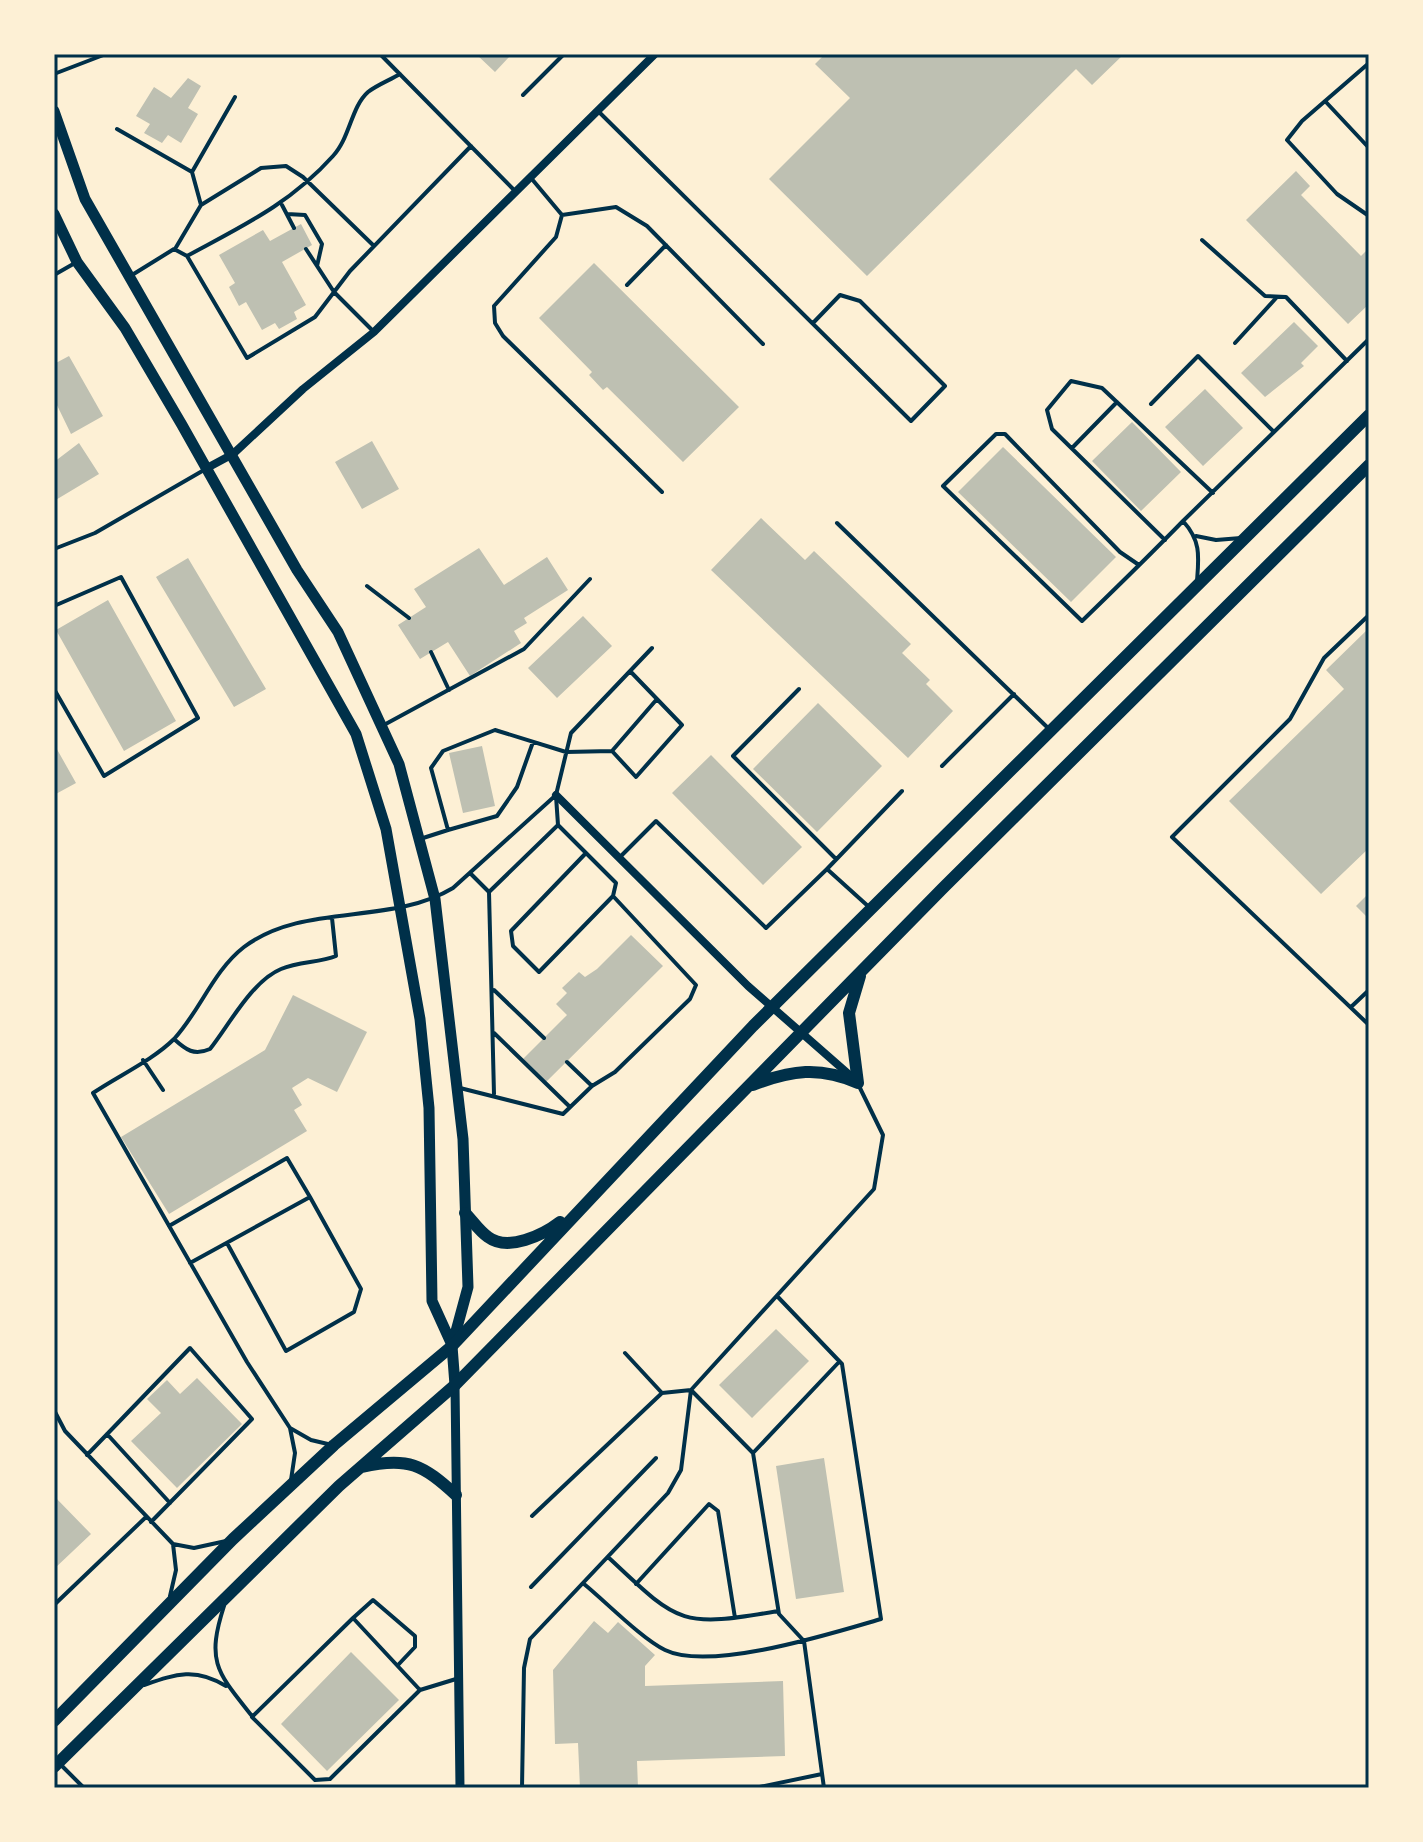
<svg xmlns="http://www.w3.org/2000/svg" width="1423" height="1842" font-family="'Asap Condensed',sans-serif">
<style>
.building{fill:#bec0b2}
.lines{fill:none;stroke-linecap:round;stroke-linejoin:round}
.service{stroke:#003049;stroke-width:4}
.minor{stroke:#003049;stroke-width:8}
.tertiary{stroke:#003049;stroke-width:9}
.secondary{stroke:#003049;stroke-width:11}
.primary{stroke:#003049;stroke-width:12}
.neatline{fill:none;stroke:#003049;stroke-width:3}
</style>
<rect width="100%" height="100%" fill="#fdf0d5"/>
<path class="building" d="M476,54H512L495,72Z
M825,54H1124L1092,85L1076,69L867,276L769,179L850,98L815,64Z
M188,78L201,86L188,108L198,114L181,143L168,135L162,143L144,133L150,124L136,116L154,87L171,98Z
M1296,171L1310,186L1301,195L1361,256L1369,248V304L1348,324L1246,220Z
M301,224L312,245L282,262L306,305L294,312L297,319L279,329L275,323L262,330L246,302L239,306L229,287L235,283L219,255L263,230L270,241Z
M594,263L739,407L683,462L607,387L603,390L589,375L592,372L539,318Z
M1294,322L1318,346L1301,363L1304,366L1265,397L1241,373Z
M69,356L103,416L71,434L54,399V364Z
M1205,389L1243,428L1203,466L1165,427Z
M1132,422L1181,472L1141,511L1092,461Z
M372,441L399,489L362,509L335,462Z
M79,443L99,474L54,501V462Z
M1003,447L1116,557L1071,602L958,492Z
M761,518L805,560L814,551L911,644L902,653L930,680L926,684L953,711L908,758L711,570Z
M479,548L504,585L547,557L568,590L524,618L527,623L514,631L521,643L470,676L448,642L420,659L398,625L426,607L414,589Z
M188,558L266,689L234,707L156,577Z
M108,600L176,721L124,751L56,630Z
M583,616L612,646L557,698L528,668Z
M1369,628V848L1321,894L1229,801L1344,689L1326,670Z
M818,703L882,766L817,832L753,769Z
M54,744L76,783L54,795Z
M482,746L495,806L463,813L449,753Z
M711,755L802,847L763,885L672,793Z
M1369,893V919L1356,906Z
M631,935L663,966L546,1082L523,1059L567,1015L556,1004L567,993L562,988L579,972L585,977L597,969Z
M293,995L367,1032L337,1092L308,1078L292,1088L302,1105L294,1110L307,1131L169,1214L121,1137L265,1050Z
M776,1329L809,1361L752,1418L719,1385Z
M197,1378L242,1424L177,1488L131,1441L161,1413L147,1399L167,1380L180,1394Z
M824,1458L844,1592L796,1599L776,1466Z
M54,1496L91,1534L54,1569Z
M594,1621L608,1633L618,1622L655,1655L645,1666V1686L783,1681L785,1756L637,1761L638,1788H580L578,1743L555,1744L553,1670Z
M351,1652L399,1700L327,1771L281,1724Z"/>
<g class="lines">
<path class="service" d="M380,54L516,192
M1369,63L1302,121L1287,140L1337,194L1369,216
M54,74L106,54
M523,95L564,54
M1325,101L1369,148
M598,111L911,421L945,386L860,301L840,295L813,323
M117,129L192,172L201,205
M192,172L235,97
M531,178L562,215L556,237L494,306L495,323L503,336L662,492
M282,205L294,228
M287,214L305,215L322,244L317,266
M562,215L616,207L647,226L763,344
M1202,240L1265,296L1286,297L1347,361
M175,249L201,205L261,168L286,166L303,177L374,246
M306,249L334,292L374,332
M187,256C242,226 290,204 333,156C350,138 351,107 368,92C377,85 390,80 400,74
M54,275L75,263
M132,275L174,249L187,256L247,358L315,317L350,271L471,146
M627,285L666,245
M1235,343L1277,297
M1151,404L1198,356L1274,432
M1072,448L1117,402
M837,523L1048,728
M1196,536L1216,540L1241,538
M1165,540L1052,429L1047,410L1071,381L1102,388L1213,493
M54,549L95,533L204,470
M1139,565L1120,552L1005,434H996L943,486L1082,621C1116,588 1150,555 1183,521
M1197,581C1199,556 1201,541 1183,521L1369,339
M367,586L409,618
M54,606L121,577L198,718L104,776L54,689
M1369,615L1324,658L1290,719L1172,837L1369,1025
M431,652L449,690
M630,671L682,725L636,777L612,751L657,699
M799,689L733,756L836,859
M382,726L524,649L590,579
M533,742L517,787L497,816L448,830L431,768L443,751L495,730L566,752L612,751
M942,766L1014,694
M556,796L558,825
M420,839L448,830
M586,853L616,883L613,896
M620,857L656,821L766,928L827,869L869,907
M827,869L902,791
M470,873L489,892
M494,990L544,1038
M1351,1007L1369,990
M494,1033L570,1107
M174,1039C186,1050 194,1056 210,1049C229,1025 252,981 281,969C299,961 319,963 336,956L332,918
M143,1060L163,1090
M567,1062L592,1086
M460,1088L563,1114L592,1086L615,1072L690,999L696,985L613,896L539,972L513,946L511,931L586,853L558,825L489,892L494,1094
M169,1226L287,1158L310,1197
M190,1263L310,1197L361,1289L354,1312L286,1351L227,1243
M625,1353L662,1393
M54,1410L65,1431L173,1544L194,1548L226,1541
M290,1428L311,1440L332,1445
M107,1434L170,1503
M753,1453L839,1362
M87,1455L190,1348L252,1419L151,1522
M291,1480L295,1453L290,1428L247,1362L93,1093C118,1076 153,1060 174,1039C200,1011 213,971 244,947C304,902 390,926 453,888L556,795L571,733L652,648
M532,1516L662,1393L691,1390L753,1453L779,1614L804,1641L824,1788
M608,1557C679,1624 680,1628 778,1611
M584,1584C605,1601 642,1639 665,1650C710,1672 833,1633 881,1619L842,1364L777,1296
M636,1584L709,1504L718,1511L735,1618
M531,1587L656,1458
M170,1596L176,1570L173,1544
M54,1605L146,1517
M224,1606C206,1662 217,1672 252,1716
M353,1618L373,1600L415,1636V1647L398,1665
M144,1685C176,1674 195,1667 226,1686
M420,1690L330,1779L315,1780L252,1717L353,1618L420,1690L456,1679
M60,1764L84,1788
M522,1788L524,1668L530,1639L668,1493L681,1470L691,1390L874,1189L883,1135L858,1084
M755,1788L822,1774"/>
<path class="minor" d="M207,468L233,454L303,389L374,332L655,54
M556,795L748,986L853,1078"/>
<path class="tertiary" d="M455,1385L460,1788"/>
<path class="secondary" d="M54,111L85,199L297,570L338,632L399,764L435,899L463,1139L468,1287L452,1346L455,1385
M54,214L77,262L125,328L182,425L356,734L386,829L420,1019L429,1108L432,1301L452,1345"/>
<path class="primary" d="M858,1083L849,1013L860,976
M753,1085C791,1070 820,1066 858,1083
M465,1213C472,1220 479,1231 488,1237C508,1252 543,1235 560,1222
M362,1467C408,1456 423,1465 456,1495
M54,1721L233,1539L334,1445L452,1346L753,1026L1369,415
M54,1767L339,1486L455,1385L943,888L1369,465"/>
</g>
<rect width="1423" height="1842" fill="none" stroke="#fdf0d5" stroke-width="112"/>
<rect x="56" y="56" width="1311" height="1730" class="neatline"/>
</svg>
